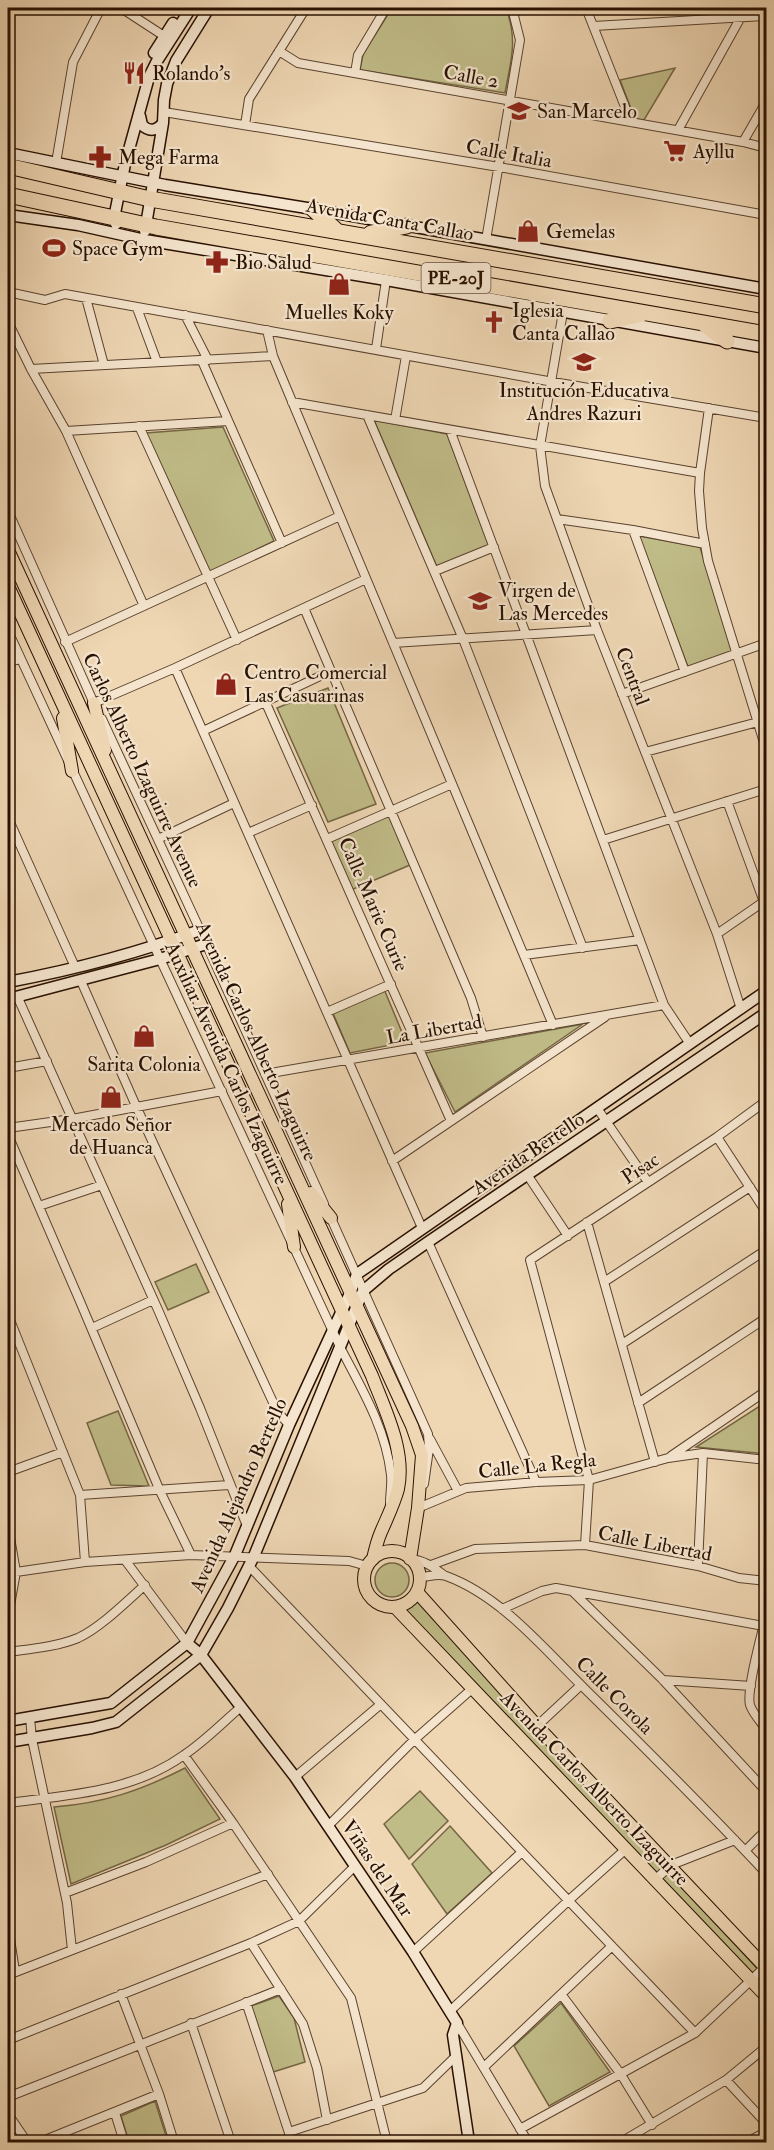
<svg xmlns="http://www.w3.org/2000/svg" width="774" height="2150" font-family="'IM FELL Double Pica',serif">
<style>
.green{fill:#c0bc88;stroke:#746644;stroke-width:1.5}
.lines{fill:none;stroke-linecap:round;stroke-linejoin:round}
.street-casing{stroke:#5a422e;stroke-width:10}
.secondary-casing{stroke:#281001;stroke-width:13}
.primary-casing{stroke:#281001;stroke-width:14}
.highway-casing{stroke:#281001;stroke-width:17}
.street{stroke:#f5e5ce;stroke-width:8}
.secondary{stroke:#f5e5ce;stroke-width:10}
.primary{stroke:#efd7b4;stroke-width:12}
.highway{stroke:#efd7b4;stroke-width:15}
.labels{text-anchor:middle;stroke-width:4.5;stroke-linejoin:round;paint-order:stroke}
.shield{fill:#f5e5ce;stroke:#66503e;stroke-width:1.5}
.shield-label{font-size:18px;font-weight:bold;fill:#281001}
.poi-label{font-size:20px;fill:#281001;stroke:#f5e5ce;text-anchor:start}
.street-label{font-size:20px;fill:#281001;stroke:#f5e5ce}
</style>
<rect width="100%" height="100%" fill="#efd7b4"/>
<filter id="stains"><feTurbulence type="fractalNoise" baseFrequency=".00333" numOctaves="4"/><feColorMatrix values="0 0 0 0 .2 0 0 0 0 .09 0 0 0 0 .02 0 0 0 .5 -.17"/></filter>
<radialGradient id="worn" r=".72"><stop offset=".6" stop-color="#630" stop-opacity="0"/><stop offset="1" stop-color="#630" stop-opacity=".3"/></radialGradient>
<path class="green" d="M392,8H506C518,41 511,60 505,93L360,70L363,54Z
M675,68L644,120L635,119L620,80Z
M374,420L447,434L489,546L437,567Z
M223,427L274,541L210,572L146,433Z
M639,536L700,547L732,651L688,667Z
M328,688L376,804L328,822L277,708Z
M389,815L410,865L351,890L330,842Z
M384,989L406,1042L350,1053L332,1011Z
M583,1024L455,1112L425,1053Z
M196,1264L209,1292L168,1310L155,1282Z
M766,1402V1454L696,1447Z
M118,1411L149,1486L111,1485L87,1423Z
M375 1580a17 17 0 1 1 34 0a17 17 0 1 1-34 0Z
M416,1600L766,1978V1988L406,1610Z
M185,1768L220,1819L166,1845L71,1884L54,1807C104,1803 140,1791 185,1768Z
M420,1791L448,1821L409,1859L384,1824Z
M450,1826L492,1873L447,1914L412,1864Z
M279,1996L294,2018L305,2062L273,2072L251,2006Z
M561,2003L610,2072L549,2106L514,2046Z
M155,2101L168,2142H129L121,2116Z"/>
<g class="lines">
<g class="street-casing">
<path id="street" d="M121,8L164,36
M586,8L631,122
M8,13V8
M594,26L766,16
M279,51L298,63L743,142L766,148
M355,73L358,55L386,8
M164,112L499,167L766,215
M245,125L249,99L306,8
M678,130L741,17
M743,142L766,102
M56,163L73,62L101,8
M486,240L520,40L512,8
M8,292L45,300L65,294L559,383L766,418
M86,298L104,365
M137,308L157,362
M563,312L540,446L545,486L597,630L717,934L741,1009
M185,315L208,360
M8,322L31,369L66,431L144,606
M267,330L273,356
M376,349L386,280
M202,361L282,543
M31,369L273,356L553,1025
M292,402L700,473
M709,408L700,473L699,491L702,528L708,561L766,749
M367,415L463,639L583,948
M395,420L406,356
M139,426L237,640
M450,430L664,1005L690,1044
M66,431L228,421
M8,511L96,708
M557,519L633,530L705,544
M633,530L685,672
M435,571L494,547
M304,608L471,998L483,1037
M8,631L341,1349C362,1389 386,1429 391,1475C392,1484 390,1494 390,1503
M65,642L340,516
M393,643L597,630
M8,662L20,659
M175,668L422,1228
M622,694L766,643
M265,701L451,1121
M94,703L175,668L366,579
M102,719L200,930L324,1204
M203,731L331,671
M645,752L758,722
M727,801L764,902
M8,818L75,967
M248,833L312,805
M158,839L234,803
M327,839L452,784
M603,840L766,789
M717,934L766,900
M524,955L640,940
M81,981L136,1106L277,1411L289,1425
M18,998L159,1312L200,1408L247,1526
M327,1012L391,984
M8,1068L47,1061
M265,1074L664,1005
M597,1108L648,1182
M8,1128L72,1119L222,1091
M8,1135L79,1299L160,1491L191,1555
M717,1137L766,1212
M392,1161L605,1017
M528,1176L568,1236
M39,1206L102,1185
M330,1216L428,1434L429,1449L424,1484
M587,1222L655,1462
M428,1242L536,1482
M604,1282L750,1187
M8,1315L80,1495L85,1562
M92,1328L153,1300
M622,1344L766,1250
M638,1403L766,1318
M430,1439L458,1491
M671,1456L766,1391
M8,1472L63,1452
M80,1495L229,1485
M418,1508L466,1488L536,1482L589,1480L668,1458L703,1453L766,1460
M8,1526L16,1572L8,1616
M585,1545L589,1480L530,1260L717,1137L766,1101
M410,1559C424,1560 433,1567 444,1575
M125,1560L187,1643
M431,1565L475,1549L585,1545L698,1566L739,1578L766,1581
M249,1566L695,2033
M698,1566L703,1453
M8,1571L16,1572L85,1562L191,1555L349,1561L367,1566
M419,1577C428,1577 438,1573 446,1576C501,1596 543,1648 584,1688C646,1749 707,1810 766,1873
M574,1593L663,1680L766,1791
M502,1609L542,1591L556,1588L764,1626
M766,1616C762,1633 746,1690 750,1705C753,1714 761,1722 766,1729
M8,1652C30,1649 56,1647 78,1638C100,1628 126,1602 145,1585
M663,1680L751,1686
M30,1718L32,1739L67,1903L72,1950
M537,1726L581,1685
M184,1755L233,1823L351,1998L387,2142
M295,1777L381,1704
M8,1803C68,1795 133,1792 184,1755C205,1741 222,1723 241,1707
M328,1826L414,1740L473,1688
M745,1851L766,1830
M656,1879L671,1865L735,1840
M65,1893L146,1862L233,1823
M8,1926L15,1971
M251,1943L303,2024L317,2068L327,2120
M413,1952L522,1852
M8,1975L268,1874
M121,1994L159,2094L174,2142
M561,1994L620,2073L652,2125
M246,2002L292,2142
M450,2011L568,1901L627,1848
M191,2023L231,2142
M457,2023L528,2142
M8,2040L251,1943L299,1921L355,1866
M484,2067L612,1946
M726,2080L766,2123
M8,2097L281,1989
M115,2113L124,2142
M8,2114L27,2142
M520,2129L695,2033L765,1967
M289,2132L423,2088L455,2057
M40,2142L159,2094
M621,2142L726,2080L766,2047
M747,2142L766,2132"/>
</g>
<g class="secondary-casing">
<path id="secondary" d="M154,53L173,23
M140,116L142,125C149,132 157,131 163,123
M8,153L165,185L313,209L766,289
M8,215L78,225L145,240L386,280L766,348
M116,224L114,218L125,164L149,77L157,61L191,8
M145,231L163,123L164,100L167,84L176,61L209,8
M8,982C72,970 138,953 200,930
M8,999L160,959L206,944
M187,1643L201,1655L295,1777L413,1952L457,2023L453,2035L469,2142
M8,1721L111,1703L187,1643L235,1555L289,1425L351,1291L357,1274L766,991
M8,1742L92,1728L116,1722L201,1655L228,1608L254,1556L363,1291L389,1269L428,1242L766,1013"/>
</g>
<g class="primary-casing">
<path id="primary" d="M8,550L412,1426L422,1455L418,1508L410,1559
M8,586L372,1376C385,1410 406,1451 398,1489C394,1504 387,1518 381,1532C377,1541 375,1550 373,1559
M94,703L105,750
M63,718L72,771
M311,1193L331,1218
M288,1204L294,1247
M364 1579a28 28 0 1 1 56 0a28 28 0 1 1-56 0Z
M417,1592L537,1726L766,1968
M395,1607L766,1996"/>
</g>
<g class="highway-casing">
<path id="highway" d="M8,166L150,199L766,306
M8,195L156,227L766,334
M313,209L337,231
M371,233L407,226
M610,321L642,314
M705,325L727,341"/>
</g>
<use href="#street" class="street"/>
<use href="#secondary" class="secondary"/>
<use href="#primary" class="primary"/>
<use href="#highway" class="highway"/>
</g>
<defs>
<g id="restaurant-bare" transform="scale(1.8)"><path d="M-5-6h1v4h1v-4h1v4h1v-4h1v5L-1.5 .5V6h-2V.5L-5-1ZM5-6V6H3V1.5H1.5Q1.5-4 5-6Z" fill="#8f2418" stroke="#f5e5ce" stroke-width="2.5" paint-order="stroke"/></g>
<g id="university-bare" transform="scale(1.8)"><path d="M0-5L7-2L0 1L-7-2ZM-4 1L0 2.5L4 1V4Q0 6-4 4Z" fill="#8f2418" stroke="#f5e5ce" stroke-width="2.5" paint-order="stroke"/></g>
<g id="supermarket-bare" transform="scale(1.8)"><path d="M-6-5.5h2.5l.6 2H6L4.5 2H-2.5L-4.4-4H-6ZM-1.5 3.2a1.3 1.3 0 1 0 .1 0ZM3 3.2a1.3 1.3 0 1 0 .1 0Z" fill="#8f2418" stroke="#f5e5ce" stroke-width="2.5" paint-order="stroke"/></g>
<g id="pharmacy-bare" transform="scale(1.8)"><path d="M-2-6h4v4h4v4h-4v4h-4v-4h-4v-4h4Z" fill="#8f2418" stroke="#f5e5ce" stroke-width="2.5" paint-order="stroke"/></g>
<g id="shop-bare" transform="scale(1.8)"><path d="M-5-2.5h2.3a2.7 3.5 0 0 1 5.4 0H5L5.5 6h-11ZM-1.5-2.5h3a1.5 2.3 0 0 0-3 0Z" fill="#8f2418" stroke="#f5e5ce" stroke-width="2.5" paint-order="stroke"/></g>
<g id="stadium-bare" transform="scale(1.8)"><path d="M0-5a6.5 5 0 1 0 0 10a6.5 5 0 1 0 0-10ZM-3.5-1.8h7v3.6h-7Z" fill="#8f2418" stroke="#f5e5ce" stroke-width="2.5" paint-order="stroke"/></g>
<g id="church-bare" transform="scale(1.8)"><path d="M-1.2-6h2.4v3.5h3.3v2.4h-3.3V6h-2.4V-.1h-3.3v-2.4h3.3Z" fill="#8f2418" stroke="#f5e5ce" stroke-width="2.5" paint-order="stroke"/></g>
<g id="school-bare" transform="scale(1.8)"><path d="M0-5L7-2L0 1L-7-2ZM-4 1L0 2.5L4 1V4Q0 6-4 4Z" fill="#8f2418" stroke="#f5e5ce" stroke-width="2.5" paint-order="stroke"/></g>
</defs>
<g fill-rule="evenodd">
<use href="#restaurant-bare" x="134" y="73"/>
<use href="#university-bare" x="519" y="111"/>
<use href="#supermarket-bare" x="675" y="151"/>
<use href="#pharmacy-bare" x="100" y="157"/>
<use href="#shop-bare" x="528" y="231"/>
<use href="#stadium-bare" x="54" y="248"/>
<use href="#pharmacy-bare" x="217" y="262"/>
<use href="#shop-bare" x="339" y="284"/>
<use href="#church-bare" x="494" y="322"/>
<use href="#school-bare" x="584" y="362"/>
<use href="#school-bare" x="480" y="601"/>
<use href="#shop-bare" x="226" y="684"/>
<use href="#shop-bare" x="144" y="1036"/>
<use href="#shop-bare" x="111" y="1097"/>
</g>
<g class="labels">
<rect class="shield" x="421.5" y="263" width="69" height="30" rx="4.5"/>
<g class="shield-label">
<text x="456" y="284">PE-20J</text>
</g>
<g class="poi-label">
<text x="152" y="80">Rolando's</text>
<text x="537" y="118">San Marcelo</text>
<text x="693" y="158">Ayllu</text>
<text x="118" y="164">Mega Farma</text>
<text x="546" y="238">Gemelas</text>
<text x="72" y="255">Space Gym</text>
<text x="235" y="269">Bio Salud</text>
<text x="512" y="317">Iglesia<tspan x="512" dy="23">Canta Callao</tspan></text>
<text x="339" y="319" text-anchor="middle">Muelles Koky</text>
<text x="584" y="397" text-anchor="middle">Institución Educativa<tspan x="584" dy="23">Andres Razuri</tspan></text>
<text x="498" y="597">Virgen de<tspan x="498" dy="23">Las Mercedes</tspan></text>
<text x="244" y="679">Centro Comercial<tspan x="244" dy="23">Las Casuarinas</tspan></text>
<text x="144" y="1071" text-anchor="middle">Sarita Colonia</text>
<text x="111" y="1131" text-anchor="middle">Mercado Señor<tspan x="111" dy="23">de Huanca</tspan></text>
</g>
<g class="street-label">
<text transform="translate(471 76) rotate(10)" y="7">Calle 2</text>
<text transform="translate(509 153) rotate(10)" y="7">Calle Italia</text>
<text transform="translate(390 219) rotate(10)" y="7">Avenida Canta Callao</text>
<text transform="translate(633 676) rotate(69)" y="7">Central</text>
<text transform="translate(143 770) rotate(65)" y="7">Carlos Alberto Izaguirre Avenue</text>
<text transform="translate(374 904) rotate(66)" y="7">Calle Marie Curie</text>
<text transform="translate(434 1029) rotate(-10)" y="7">La Libertad</text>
<text transform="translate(257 1041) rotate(65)" y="7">Avenida Carlos Alberto Izaguirre</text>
<text transform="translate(227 1063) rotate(65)" y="7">Auxiliar Avenida Carlos Izaguirre</text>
<text transform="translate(528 1153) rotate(-34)" y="7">Avenida Bertello</text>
<text transform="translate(640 1168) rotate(-33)" y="7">Pisac</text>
<text transform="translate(537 1465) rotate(-6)" y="7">Calle La Regla</text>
<text transform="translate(238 1495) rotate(-66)" y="7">Avenida Alejandro Bertello</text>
<text transform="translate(655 1543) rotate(11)" y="7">Calle Libertad</text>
<text transform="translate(615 1695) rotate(45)" y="7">Calle Corola</text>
<text transform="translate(595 1788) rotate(46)" y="7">Avenida Carlos Alberto Izaguirre</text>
<text transform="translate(378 1868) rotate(56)" y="7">Viñas del Mar</text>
</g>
</g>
<rect width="774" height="2150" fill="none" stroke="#efd7b4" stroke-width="30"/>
<rect x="9" y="9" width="756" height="2132" fill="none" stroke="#281001" stroke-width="3"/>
<rect x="15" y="15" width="744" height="2120" fill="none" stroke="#281001" stroke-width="1.5"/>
<rect width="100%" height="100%" filter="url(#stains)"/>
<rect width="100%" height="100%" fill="url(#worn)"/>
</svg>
